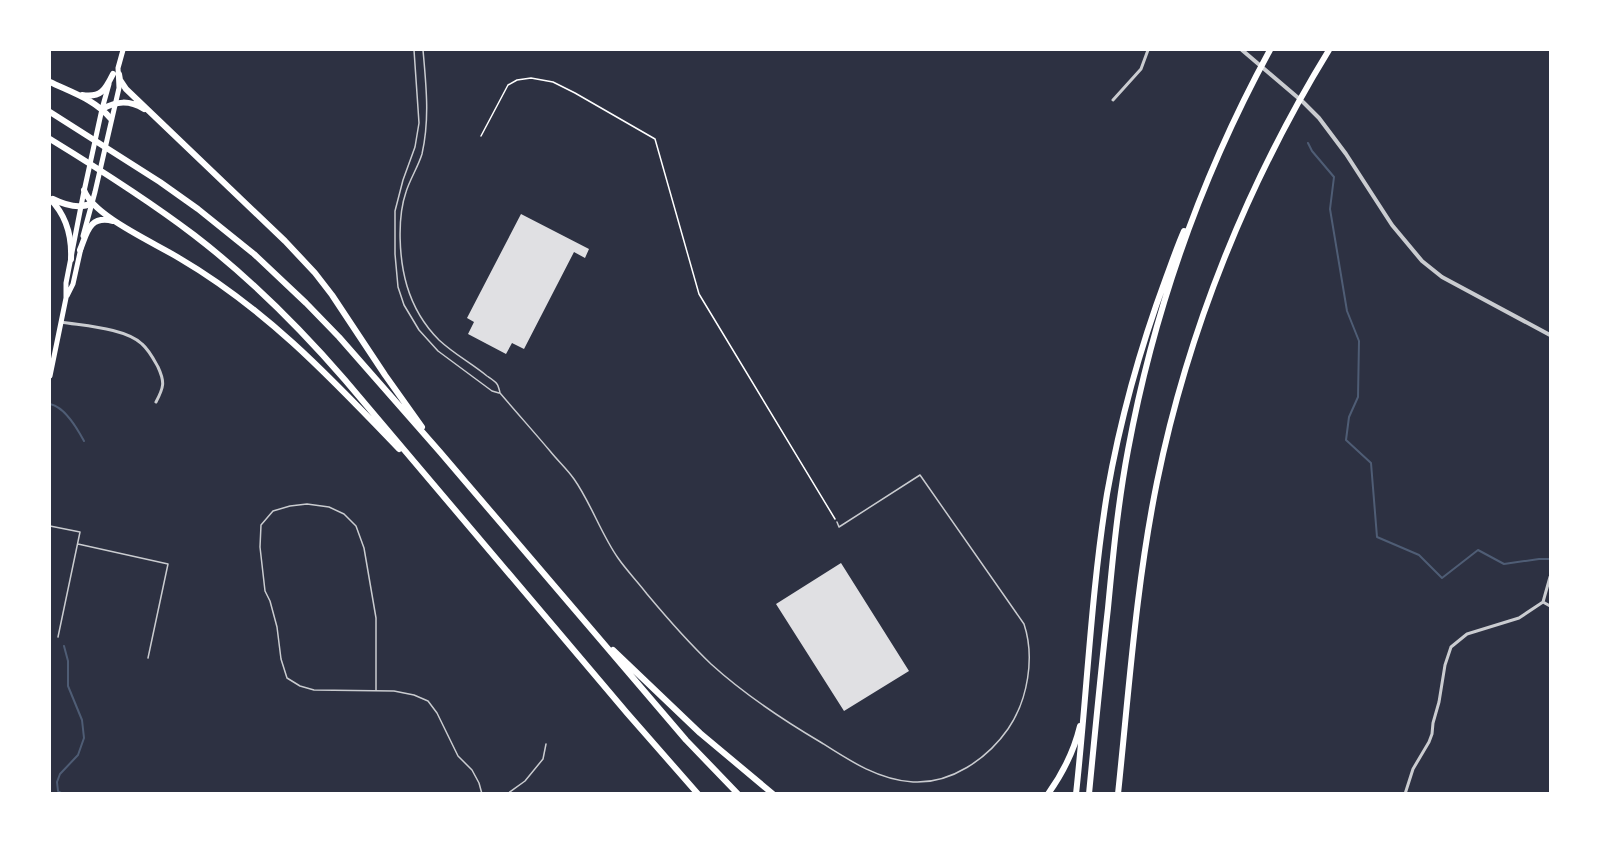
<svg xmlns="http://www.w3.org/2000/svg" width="1600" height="843" font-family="Ubuntu,sans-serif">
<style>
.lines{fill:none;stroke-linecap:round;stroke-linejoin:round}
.stream{stroke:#4f5d75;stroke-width:2}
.building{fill:#e0e0e3}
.path{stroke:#fff;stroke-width:1.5}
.service{stroke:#caccd0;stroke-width:1.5}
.minor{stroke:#caccd0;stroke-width:3}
.tertiary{stroke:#caccd0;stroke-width:4}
.primary{stroke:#fff;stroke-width:5}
.motorway{stroke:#fff;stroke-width:6}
</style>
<rect width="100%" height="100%" fill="#2d3142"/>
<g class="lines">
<path class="stream" d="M1308,143L1312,151L1334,177L1330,209L1347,311L1359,341L1358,397L1349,417L1346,440L1371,463L1377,537L1419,555L1442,578L1478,550L1504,564L1539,559H1550
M50,404C65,407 77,428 84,441
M63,794L58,791L57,782L60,774L78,755L84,738L82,720L68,686V661L64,646"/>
</g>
<path class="building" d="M521,214L589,249L585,258L574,252L524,349L512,343L506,354L468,334L474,322L467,318Z
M841,563L909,671L844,711L776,604Z"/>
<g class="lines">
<path class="path" d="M481,136L508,85L517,80L531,78L553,82L575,93L655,139L699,294L835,519"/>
<path class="service" d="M414,50L419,123L415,147L403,180L395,211V254L398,287L404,305L419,330L438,351L492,391L499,393
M423,50C426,84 430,119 422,154C418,167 410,179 406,192C397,218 399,259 407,286C413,306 425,326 439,340C454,354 471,363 487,376C490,378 495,381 497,384C498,385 500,392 500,393C517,413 534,432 550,451C558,461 567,469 574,479C591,503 601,534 618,558C627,571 638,582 647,594C667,618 688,642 711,664C745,695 783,720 822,743C850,761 879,780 913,782C951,784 987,759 1008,729C1028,700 1035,657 1024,624L920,475L839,527L837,522
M50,526L80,532L58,637
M78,544L168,564L148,658
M376,691V618L364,548L356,526L344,514L329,507L307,504L290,506L273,511L261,525L260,547L265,591L270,601L277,627L281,659L287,678L300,686L314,690L394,691L414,695L428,701L437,713L458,756L472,770L479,783L482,794
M507,794L525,781L543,759L546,744"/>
<path class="minor" d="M1113,100L1141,69L1148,50
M61,322C84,326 125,328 142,344C149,350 153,358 158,367C165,382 164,387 156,402
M1543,602L1550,606
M1405,794L1413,769L1429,742L1432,734L1433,723L1439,702L1445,665L1451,647L1467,634L1519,618L1543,602L1550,577"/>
<path class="tertiary" d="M1242,50L1303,102L1319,118L1346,154L1392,225L1422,261L1442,277L1550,335"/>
<path class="primary" d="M83,236L95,192L119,88L118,68L123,50
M67,296L73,284L81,248
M50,376L66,298V283L83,196L102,109L109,84"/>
<path class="motorway" d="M119,74L120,80L126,89L285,241L315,273L332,295L385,375L422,427
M50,82C71,92 96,100 111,119
M82,95C101,98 105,90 113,74
M102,109C117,101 129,100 144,109
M50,112L160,182L198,209L254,254L306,303L339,337L440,452L686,740L738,794
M50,139C99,169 148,200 194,235C250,278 299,327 345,380L627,713L698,794
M84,190C93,216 155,243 179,258C266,309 330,377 399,449
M50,199C67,216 72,236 71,259
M53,199C65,205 79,210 92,203
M80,250C87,233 89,215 113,221
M613,650L700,733L773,794
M1048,794C1063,773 1074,751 1080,726
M1076,794C1087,694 1091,593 1107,494C1120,420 1140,348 1166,278C1172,262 1177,247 1184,231
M1089,794C1095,732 1101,670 1108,608C1113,555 1118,503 1128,450C1154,310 1202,175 1270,50
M1118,794C1129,690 1136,585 1157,482C1188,330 1248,182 1329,50"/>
</g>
<rect width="1600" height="843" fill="none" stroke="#ffffff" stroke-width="102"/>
</svg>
